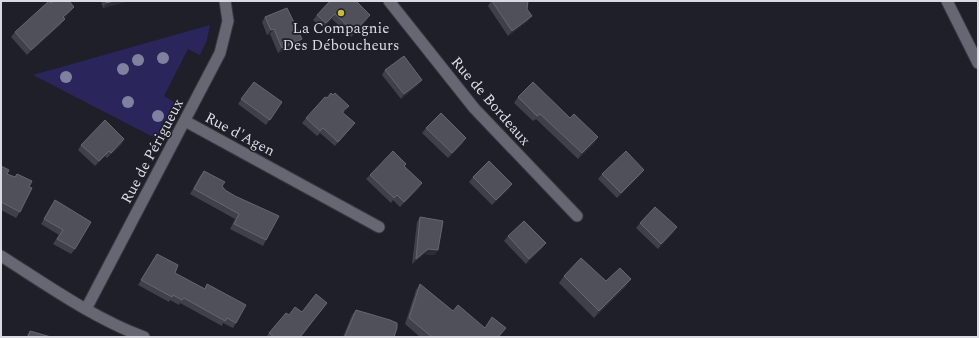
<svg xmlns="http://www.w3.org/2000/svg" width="979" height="338" font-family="Spectral,serif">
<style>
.green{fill:#2a255a}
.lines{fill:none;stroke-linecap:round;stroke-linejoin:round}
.service-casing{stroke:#3a3b43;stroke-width:13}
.minor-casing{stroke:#3a3b43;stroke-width:13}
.service{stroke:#666773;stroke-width:11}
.minor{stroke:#666773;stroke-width:11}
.tree{fill:#7f819f}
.wall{fill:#40404a}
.shaded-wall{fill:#2b2c36}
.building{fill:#50505b;stroke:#666670}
.poi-dot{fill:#c8bb3b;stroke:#1e1f29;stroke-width:1.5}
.labels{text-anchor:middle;stroke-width:3.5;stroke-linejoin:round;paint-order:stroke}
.poi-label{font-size:15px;fill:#dadbe2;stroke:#1e1f29}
.street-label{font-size:15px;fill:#dadbe2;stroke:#1e1f29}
</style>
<rect width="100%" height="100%" fill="#1e1f29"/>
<path class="green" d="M210,25L207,40L200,55L188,49L164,96L176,103L157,139L33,75Z"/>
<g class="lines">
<g class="service-casing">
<path id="service" d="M282,174L379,227"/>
</g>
<g class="minor-casing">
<path id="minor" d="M389,1L474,108L577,216
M947,1L978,63
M185,121L282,174
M1,256C47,285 93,318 144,337
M86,309L220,53L228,21L225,1"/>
</g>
<use href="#service" class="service"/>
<use href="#minor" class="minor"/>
</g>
<g class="tree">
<circle cx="163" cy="58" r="6"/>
<circle cx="138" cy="60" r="6"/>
<circle cx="123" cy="69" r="6"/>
<circle cx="66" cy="77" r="6"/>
<circle cx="128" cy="102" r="6"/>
<circle cx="158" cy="116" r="6"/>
</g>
<path class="wall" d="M101,1H128L103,8Z
M330,1L367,20L351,37L332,19L323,29L313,20L317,15Z
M491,1H528L527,9L528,21L508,36L488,6Z
M51,3L74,7L70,12L64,18L61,24L27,55L11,37L15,32Z
M265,17L302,39L298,44L278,53L270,34L267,35L262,22Z
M385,70L418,85L401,99L382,75Z
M254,82L282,102L266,125L238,104Z
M518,97L570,118L598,137L594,143L578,159L536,119L533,121L514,103Z
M345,111L343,113L351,128L335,146L320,133L317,136L302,123L306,118Z
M426,128L463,143L448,158L422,133Z
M124,139L121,145L107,158L105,156L95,166L78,150L81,145Z
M1,166L7,174L29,187L20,212L16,218L1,210Z
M404,166L422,183L419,188L400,207L393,200L391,203L366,179L370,175Z
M644,170L640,175L617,198L598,179L602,174Z
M204,171L222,186L266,240L263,246L230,229L235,219L190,194L200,176Z
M473,177L509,189L492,205L469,182Z
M55,200L75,249L71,254L53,244L59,235L41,224Z
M420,217L435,255L424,254L412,264L417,222Z
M640,223L674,232L658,249L636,228Z
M508,236L546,243L542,248L526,264L504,241Z
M157,254L175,273L204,289L207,284L236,323L233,328L223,323L222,326L180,303L179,305L170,300L169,302L138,285Z
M564,276L606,281L631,279L626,286L594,318L559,283Z
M420,284L453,311L485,328H506L499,337H420L405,324L416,290Z
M327,303L301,337H266L269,333L289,315L302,312Z
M356,310L394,337H343L352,315Z
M30,331L51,337H26Z"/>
<path class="shaded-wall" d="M114,1H128L103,8L106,3Z
M74,7L70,12L59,22L63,17Z
M335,14L332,19L323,29L326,23Z
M370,15L367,20L351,37L354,32Z
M532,16L528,21L508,36L512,31Z
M65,19L61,24L27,55L31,50Z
M274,29L270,34L267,35L271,30Z
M302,39L298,44L278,53L282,48Z
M422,80L418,85L401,99L404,94Z
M355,123L351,128L335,146L338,142Z
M598,137L594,143L578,159L582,153Z
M466,138L463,143L448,158L452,153Z
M124,139L121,145L107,158L111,153Z
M109,151L105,156L95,166L99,161Z
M644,170L640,175L617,198L621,193Z
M422,183L419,188L400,207L404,202Z
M512,184L509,189L492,205L496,200Z
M677,227L674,232L658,249L661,244Z
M546,243L542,248L526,264L529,259Z
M428,249L438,250L435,255L424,254L412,264L416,259Z
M631,279L626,286L594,318L599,311Z"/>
<path class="building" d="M49,1L51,3L54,1H69L74,7L63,17L65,19L31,50L15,32Z
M106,1H114L106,3Z
M330,1H356L370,15L354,32L335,14L326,23L317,15Z
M492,1H528L527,9L532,16L512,31Z
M287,8L302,39L282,48L274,29L271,30L265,17Z
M404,56L422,80L404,94L385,70Z
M254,82L282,102L270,120L241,99Z
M533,82L570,118L574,114L598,137L582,153L540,114L537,116L518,97Z
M331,93L333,95L335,93L349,106L342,112L355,123L338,142L323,128L320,131L306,118L325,97L327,98Z
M441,113L466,138L452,153L426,128Z
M105,120L124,139L111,153L109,151L99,161L81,145Z
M393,151L406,164L404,166L422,183L404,202L397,195L394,198L370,175Z
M626,151L644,170L621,193L602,174Z
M489,161L512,184L496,200L473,177Z
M1,166L9,170L7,174L15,177L17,174L32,181L29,187L32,188L20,212L1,202Z
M204,171L225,182L222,186L225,190L235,196L279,216L266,240L234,224L239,214L194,189Z
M55,200L91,222L75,249L57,239L63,230L44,219Z
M655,207L677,227L661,244L640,223Z
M420,217L443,221L438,250L428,249L416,259Z
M524,221L546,243L529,259L508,236Z
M157,254L178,265L175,273L205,289L207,284L246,305L236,323L227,318L225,321L184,298L182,300L173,295L172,297L141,280Z
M581,258L606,281L620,268L631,279L599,311L564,276Z
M420,284L453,311L458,305L485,328L492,317L506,328L498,337H432L409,318Z
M316,294L327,303L300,337H274L269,333L286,313L289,315L295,307L302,312Z
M356,310L390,320L397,323V328L394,337H347L345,336Z
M30,331L51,337H28Z"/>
<circle class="poi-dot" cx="341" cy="13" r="4"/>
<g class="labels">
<g class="poi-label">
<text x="341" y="33">La Compagnie<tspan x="341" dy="17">Des Déboucheurs</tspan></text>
</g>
<g class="street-label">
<text transform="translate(491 101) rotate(49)" y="5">Rue de Bordeaux</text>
<text transform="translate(240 134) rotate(28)" y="5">Rue d'Agen</text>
<text transform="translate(152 151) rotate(-62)" y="5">Rue de Périgueux</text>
</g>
</g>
<rect width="979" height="338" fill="none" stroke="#dadbe2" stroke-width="4"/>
</svg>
